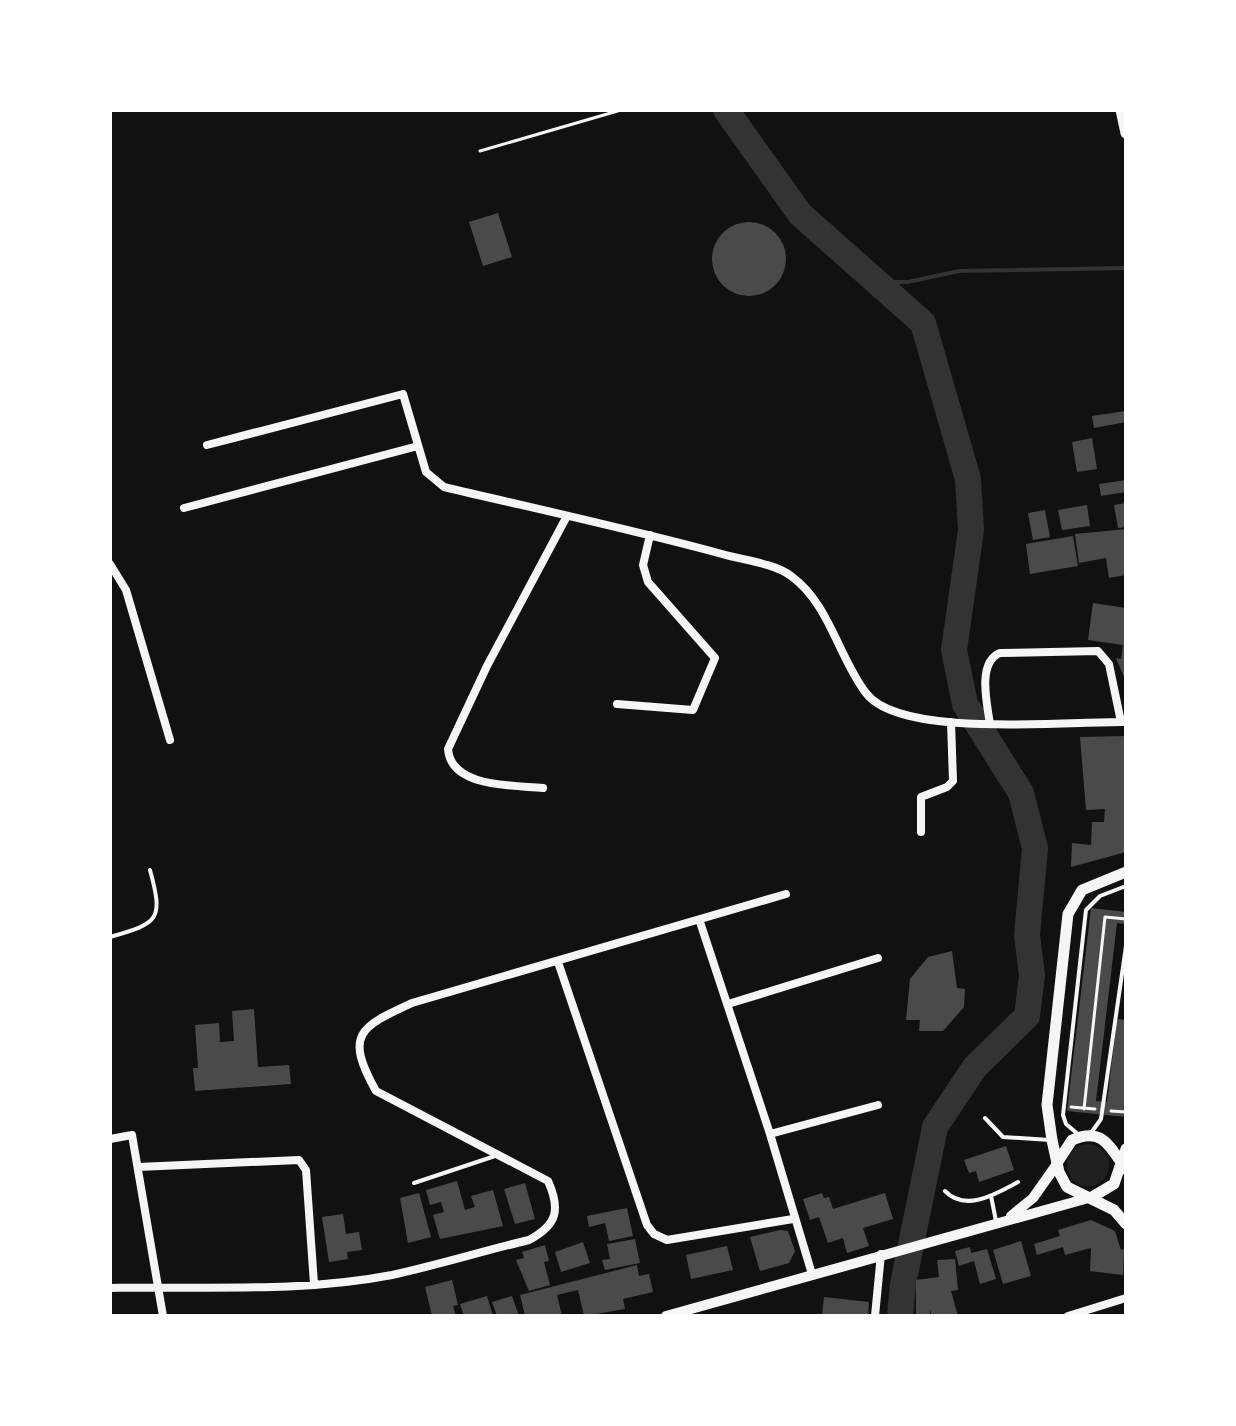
<svg xmlns="http://www.w3.org/2000/svg" width="1236" height="1426" font-family="Commissioner,sans-serif">
<style>
.green{fill:#202020}
.lines{fill:none;stroke-linecap:round;stroke-linejoin:round}
.stream{stroke:#333;stroke-width:4}
.river{stroke:#333;stroke-width:26}
.building{fill:#4a4a4a}
.path{stroke:#f5f5f5;stroke-width:3}
.service{stroke:#f5f5f5;stroke-width:4}
.minor{stroke:#f5f5f5;stroke-width:8}
.tertiary{stroke:#f5f5f5;stroke-width:10}
.secondary{stroke:#f5f5f5;stroke-width:11}
</style>
<rect width="100%" height="100%" fill="#111"/>
<path class="green" d="M1067 1165a21 21 0 1 1 42 0a21 21 0 1 1-42 0Z"/>
<g class="lines">
<path class="stream" d="M874,282H908L959,271L1126,268"/>
<path class="river" d="M726,110L800,214L923,323L968,479L971,530L954,650L965,704L1021,793L1035,848L1027,935L1032,975L1027,1016L975,1067L935,1127L903,1284L900,1316"/>
</g>
<path class="building" d="M498,213L512,257L483,266L469,222Z
M712 259a37 37 0 1 1 74 0a37 37 0 1 1-74 0Z
M1126,411V422L1094,428L1092,416Z
M1092,438L1097,469L1077,472L1072,442Z
M1126,480V492L1101,496L1099,484Z
M1126,503V527L1118,528L1114,505Z
M1087,505L1090,526L1062,530L1058,510Z
M1045,510L1050,537L1033,540L1028,513Z
M1126,529V575L1109,578L1106,558L1079,563L1075,534Z
M1073,536L1078,566L1030,574L1026,544Z
M1093,603L1126,608V682L1116,658L1121,659L1123,645L1088,640Z
M1126,736V852L1071,867L1072,843L1091,845L1092,822H1104L1105,809L1086,810L1080,737Z
M1091,908L1126,912V924L1117,923L1096,1101L1107,1102L1117,1019L1126,1020V1117L1067,1111Z
M952,951L957,988L965,989L964,1007L943,1031H919L920,1020H906L910,979L928,957Z
M254,1009L258,1067L289,1065L291,1084L195,1091L193,1068H198L195,1025L219,1023L220,1042L234,1041L232,1011Z
M1006,1146L1014,1170L979,1182L976,1171L969,1173L964,1160Z
M457,1181L465,1210L475,1207L471,1196L493,1190L503,1226L440,1239L433,1215L444,1212L441,1202L430,1205L426,1190Z
M525,1183L535,1219L515,1224L504,1189Z
M419,1193L431,1237L408,1243L400,1198Z
M822,1193L824,1198L829,1197L833,1209L885,1193L893,1219L863,1228L869,1246L847,1253L843,1238L828,1243L819,1217L810,1220L803,1199Z
M627,1208L633,1236L609,1241L605,1223L589,1227L587,1216Z
M343,1214L346,1234L359,1232L362,1250L347,1252L348,1259L329,1262L322,1217Z
M1091,1220L1115,1231L1121,1250L1124,1249L1123,1275L1090,1271L1091,1248L1065,1255L1063,1247L1037,1255L1034,1244L1060,1236L1058,1230Z
M780,1230L788,1231L795,1251L789,1263L760,1271L750,1237Z
M635,1239L640,1263L605,1270L602,1260L610,1259L607,1244Z
M1021,1241L1031,1276L1003,1284L993,1250Z
M583,1242L590,1263L561,1272L555,1252Z
M545,1245L549,1261L544,1262L550,1285L529,1291L516,1260L524,1258L522,1252Z
M727,1246L733,1270L691,1279L686,1255Z
M970,1247L971,1253L987,1249L996,1279L980,1284L974,1261L959,1266L955,1251Z
M955,1259L958,1290L951,1291L958,1316H932L930,1310V1316H916V1280L939,1277L937,1260Z
M637,1265L639,1276L649,1274L653,1292L623,1299L625,1309L584,1316L578,1290L557,1295L562,1316H525L520,1295Z
M452,1280L458,1305L453,1306L456,1316H432L425,1287Z
M487,1296L493,1316H464L460,1304Z
M512,1296L519,1316H497L492,1302Z
M824,1297L869,1302L868,1316H822Z"/>
<g class="lines">
<path class="path" d="M480,151L621,110
M1071,1107L1095,1109
M1084,1109L1105,917L1126,919
M1111,1111L1126,1112"/>
<path class="service" d="M110,937C158,923 164,921 150,870
M985,1118L1003,1137L1050,1140
M1091,1133L1101,1119L1126,946
M1079,1135L1066,1124L1063,1115L1086,910L1100,896L1126,886
M414,1183L498,1155
M945,1191C966,1213 997,1193 1018,1182
M991,1196L996,1221"/>
<path class="minor" d="M207,445L403,394L426,472L444,487C537,509 630,529 722,554C742,560 774,563 791,576C829,603 839,658 866,693C900,739 1070,721 1126,722
M184,508L418,446
M110,564L126,590L170,740
M617,704L693,710L715,658L648,582L643,565L650,535
M990,724C987,704 977,662 1000,653L1098,651L1109,664L1121,722
M543,788C513,785 451,788 448,749L487,666L567,516
M921,832V797L947,787L953,781L951,722
M700,922L770,1134L812,1274
M558,962L647,1225L654,1234L667,1240L793,1219
M728,1004L878,958
M770,1134L878,1105
M110,1139L132,1135L163,1316
M138,1167L299,1160L306,1170L314,1284
M110,1288C203,1286 299,1293 392,1275C438,1265 483,1251 529,1240C557,1225 561,1210 548,1181L376,1091C344,1034 360,1027 412,1003L786,894
M875,1316L881,1254
M1068,1316L1126,1298"/>
<path class="tertiary" d="M1011,1216L1033,1198L1057,1164
M666,1316L1092,1197"/>
<path class="secondary" d="M1121,110L1126,133
M1126,872L1082,890L1068,914L1047,1105L1052,1140L1059,1172L1067,1187L1114,1210L1126,1224
M1057,1163L1072,1140C1103,1126 1110,1148 1126,1169
M1092,1197L1114,1184L1126,1149"/>
</g>
<rect width="1236" height="1426" fill="none" stroke="#ffffff" stroke-width="224"/>
</svg>
